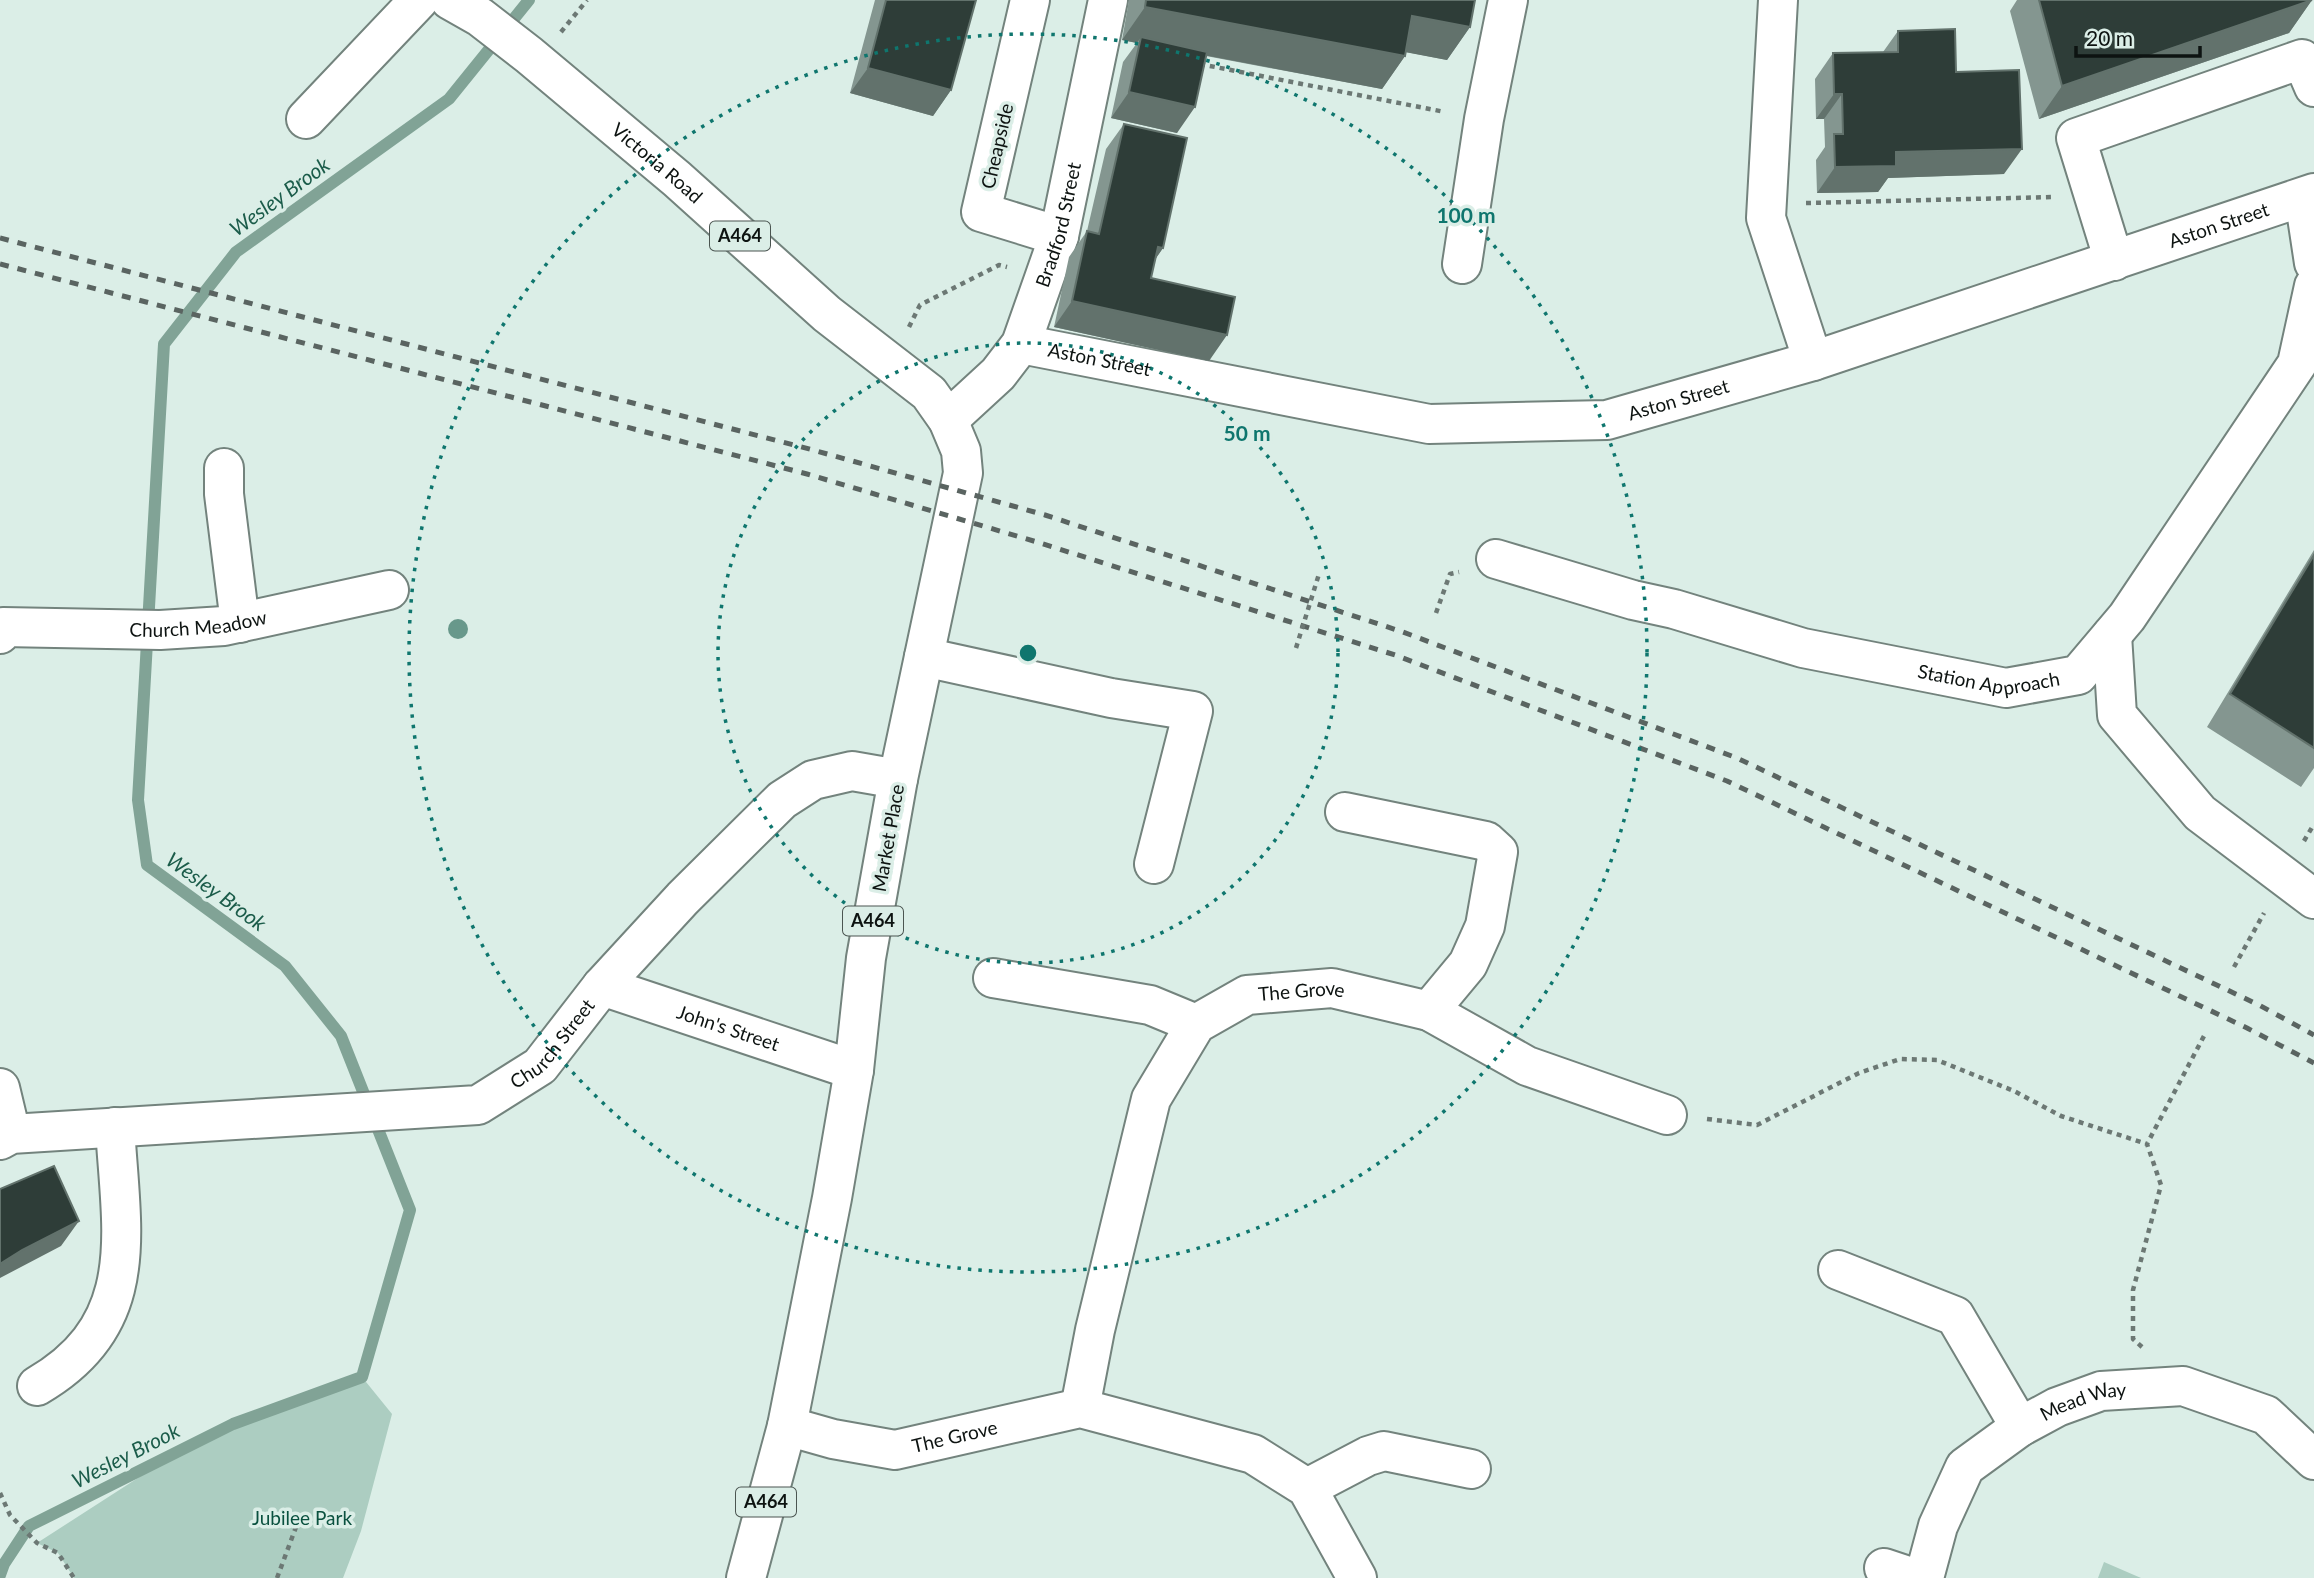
<svg xmlns="http://www.w3.org/2000/svg" width="2314" height="1578" font-family="Lato,sans-serif">
<style>
.green{fill:#accdc1}
.lines{fill:none;stroke-linecap:round;stroke-linejoin:round}
.stream{stroke:#81a396;stroke-width:12}
.minor-casing{stroke:#73837d;stroke-width:42}
.major-casing{stroke:#73837d;stroke-width:42}
.path{stroke:#6c7874;stroke-width:4.5;stroke-dasharray:5 5;stroke-linecap:butt}
.minor{stroke:#fff;stroke-width:38}
.major{stroke:#fff;stroke-width:38}
.rail{stroke:#5a6461;stroke-width:5;stroke-dasharray:9 9;stroke-linecap:butt}
.path-bridge{stroke:#6c7874;stroke-width:4.5;stroke-dasharray:5 5;stroke-linecap:butt}
.tree{fill:#68988b}
.wall{fill:#849690}
.shaded-wall{fill:#62726c}
.building{fill:#2e3d38;stroke:#62726c;stroke-width:2}
.ring{fill:none;stroke:#0f766e;stroke-width:3.5;stroke-dasharray:3.5 7}
.labels{text-anchor:middle;stroke-width:7;stroke-linejoin:round;paint-order:stroke}
.shield{fill:#dbeee7;stroke:#4b5551;stroke-width:2}
.shield-label{font-size:18px;font-weight:bold;fill:#0d1311}
.street-label{font-size:19px;fill:#0d1311;stroke:#dbeee7}
.park-label{font-size:19px;fill:#0a513f;stroke:#dbeee7}
.water-label{font-size:21px;font-style:italic;fill:#1b5c4a;stroke:#dbeee7}
.centre{fill:#0f766e;stroke:#dbeee7;stroke-width:3.5}
.ring-label{font-size:21px;text-anchor:middle;font-weight:bold;fill:#0f766e;stroke:#dbeee7;stroke-width:7;stroke-linejoin:round;paint-order:stroke}
</style>
<rect width="100%" height="100%" fill="#dbeee7"/>
<path class="green" d="M362,1377L392,1414L361,1531L343,1578H74L58,1553L37,1543L186,1447Z
M2104,1562L2141,1578H2098Z"/>
<g class="lines">
<path class="stream" d="M0,1575L4,1564L29,1526L233,1424L362,1377L410,1210L341,1036L285,966L147,865L138,800L164,344L236,252L449,99L529,0"/>
<g class="minor-casing">
<g id="minor">
<path d="M1030,0L981,212L1059,236"/>
<path d="M1778,0L1766,218L1813,361"/>
<path d="M306,119L419,0"/>
<path d="M2304,197L2314,263"/>
<path d="M2114,261L2076,138L2302,59L2314,87"/>
<path d="M1462,264L1484,119L1508,0"/>
<path id="s1" d="M1021,344L1429,424L1607,420L1813,361L2314,193"/>
<path id="s2" d="M948,420L998,374L1021,344L1059,236L1108,0"/>
<path d="M224,468V494L240,623"/>
<path id="s3" d="M1496,559L1633,600L1674,609L1803,648L2006,688L2078,675L2127,617L2297,364L2314,286"/>
<path id="s4" d="M0,634L3,627L160,630L224,626L389,590"/>
<path d="M2112,635L2117,715L2200,813L2314,899"/>
<path d="M924,657L1111,698L1193,711L1154,864"/>
<path d="M1345,812L1486,841L1498,852L1485,926L1468,964L1429,1011"/>
<path d="M993,978L1150,1005L1196,1024"/>
<path id="s5" d="M602,986L854,1070"/>
<path d="M0,1088L11,1134"/>
<path id="s6" d="M0,1140L11,1134L478,1105L540,1066L602,986L683,898L782,800L813,780L852,771L898,779"/>
<path d="M1838,1270L1955,1316L2020,1427"/>
<path d="M37,1386C144,1324 121,1232 115,1127"/>
<path id="s7" d="M1080,1408L1095,1330L1151,1099L1196,1024L1247,995L1332,988L1429,1011L1527,1066L1667,1115"/>
<path id="s8" d="M787,1426L833,1439L895,1450L1080,1408L1253,1454L1307,1488L1357,1578"/>
<path d="M1307,1488L1368,1456L1384,1451L1471,1469"/>
<path d="M1884,1568L1914,1578"/>
<path id="s9" d="M1924,1578L1938,1526L1965,1467L2020,1427L2057,1407L2101,1391L2183,1386L2266,1415L2314,1460"/>
</g>
</g>
<g class="major-casing">
<g id="major">
<path id="s10" d="M450,0L480,17L529,55L677,179L827,314L929,393L948,420L961,451L963,473L898,779L866,958L854,1070L832,1198L787,1426L746,1578"/>
</g>
</g>
<path class="path" d="M561,32L587,0
M1200,64L1445,112
M1806,203L2053,197
M909,327L920,305L999,265L1007,267
M1436,613L1450,574L1459,572
M2304,841L2314,824
M2234,967L2264,913
M1707,1119L1757,1125L1859,1073L1900,1059L1937,1060L2014,1091L2061,1116L2147,1144
M2142,1347L2133,1339V1290L2161,1185L2147,1144L2204,1036
M0,1493L10,1515L37,1543L58,1553L74,1578
M277,1578L299,1519"/>
<use href="#minor" class="minor"/>
<use href="#major" class="major"/>
<path class="rail" d="M0,238L813,450L1045,515L1403,632L1737,758L2259,1005L2314,1035
M0,264L807,474L1037,542L1395,655L1727,781L2247,1028L2314,1063"/>
<path class="path-bridge" d="M1296,648L1319,574"/>
</g>
<circle class="tree" cx="458" cy="629" r="10"/>
<path class="wall" d="M875,0H976L951,90L933,116L850,93Z
M1129,0H1475L1470,27L1447,60L1406,52L1405,56L1382,89L1206,56L1177,133L1111,118L1123,62L1137,43L1122,40Z
M2017,0H2312L2289,33L2039,119L2010,11Z
M1898,31L1956,72L2004,174L1888,178L1878,192L1817,193L1816,160L1825,147L1824,119H1816L1815,79L1833,53L1883,52Z
M1124,124L1163,248L1154,261L1151,278L1209,361L1054,327L1069,257L1087,231L1106,149Z
M2314,550V768L2301,787L2207,727Z"/>
<path class="shaded-wall" d="M2312,0L2289,33L2039,119L2062,86Z
M1145,7L1405,56L1382,89L1140,43L1141,37L1137,43L1122,40Z
M1412,16L1470,27L1447,60L1389,49Z
M868,68L951,90L933,116L850,93Z
M1129,92L1195,107L1177,133L1111,118Z
M1834,94H1842L1824,119H1816Z
M2022,149L2004,174L1888,178L1878,192L1817,193L1835,167L1896,152Z
M1158,247L1163,248L1145,274Z
M1072,301L1227,335L1209,361L1054,327Z
M79,1221L61,1246L0,1278V1264L22,1250Z"/>
<path class="building" d="M886,0H976L951,90L868,68Z
M1146,0H1475L1470,27L1412,16L1405,56L1145,7Z
M2039,0H2312L2062,86Z
M1955,29L1956,72L2019,70L2022,149L1896,152V166L1835,167L1834,134H1843L1842,94H1834L1833,53L1898,52V31Z
M1141,37L1207,52L1195,107L1129,92Z
M1124,124L1187,138L1163,248L1158,247L1151,278L1235,297L1227,335L1072,301L1087,231L1099,234Z
M2314,555V748L2230,694Z
M54,1166L79,1221L22,1250L0,1264V1189Z"/>
<g class="ring">
<circle cx="1028" cy="653" r="310"/>
<circle cx="1028" cy="653" r="619"/>
</g>
<g class="labels">
<g class="shield">
<rect x="710" y="221.5" width="60" height="29" rx="5"/>
<rect x="843" y="906.5" width="60" height="29" rx="5"/>
<rect x="736" y="1487.5" width="60" height="29" rx="5"/>
</g>
<g class="shield-label">
<text x="740" y="242">A464</text>
<text x="873" y="927">A464</text>
<text x="766" y="1508">A464</text>
</g>
<g class="street-label">
<text transform="translate(997 146) rotate(-77)" y="7">Cheapside</text>
<text dy="7" stroke="none"><textPath href="#s10" startOffset="264">Victoria Road</textPath></text>
<text dy="7" stroke="none"><textPath href="#s2" startOffset="231">Bradford Street</textPath></text>
<text dy="7" stroke="none"><textPath href="#s1" startOffset="1236">Aston Street</textPath></text>
<text dy="7" stroke="none"><textPath href="#s1" startOffset="80">Aston Street</textPath></text>
<text dy="7" stroke="none"><textPath href="#s1" startOffset="668">Aston Street</textPath></text>
<text dy="7" stroke="none"><textPath href="#s4" startOffset="203">Church Meadow</textPath></text>
<text dy="7" stroke="none"><textPath href="#s3" startOffset="509">Station Approach</textPath></text>
<text transform="translate(888 838) rotate(-80)" y="7">Market Place</text>
<text dy="7" stroke="none"><textPath href="#s7" startOffset="518">The Grove</textPath></text>
<text dy="7" stroke="none"><textPath href="#s5" startOffset="133">John's Street</textPath></text>
<text dy="7" stroke="none"><textPath href="#s6" startOffset="578">Church Street</textPath></text>
<text dy="7" stroke="none"><textPath href="#s9" startOffset="256">Mead Way</textPath></text>
<text dy="7" stroke="none"><textPath href="#s8" startOffset="172">The Grove</textPath></text>
</g>
<g class="park-label">
<text x="302" y="1525">Jubilee Park</text>
</g>
<g class="water-label">
<text transform="translate(280 197) rotate(-36)" y="7">Wesley Brook</text>
<text transform="translate(216 892) rotate(36)" y="7">Wesley Brook</text>
<text transform="translate(126 1456) rotate(-27)" y="7">Wesley Brook</text>
</g>
</g>
<circle cx="1028" cy="653" r="10" class="centre"/>
<g class="ring-label">
<text x="1466" y="223">100 m</text>
<text x="1247" y="441">50 m</text>
</g>
<path d="M2076 46v10h124v-10" fill="none" stroke="#0d1311" stroke-width="3.5"/>
<text x="2086" y="46" font-size="21" fill="#0d1311" stroke="#dbeee7" stroke-width="5" paint-order="stroke">20 m</text>
</svg>
